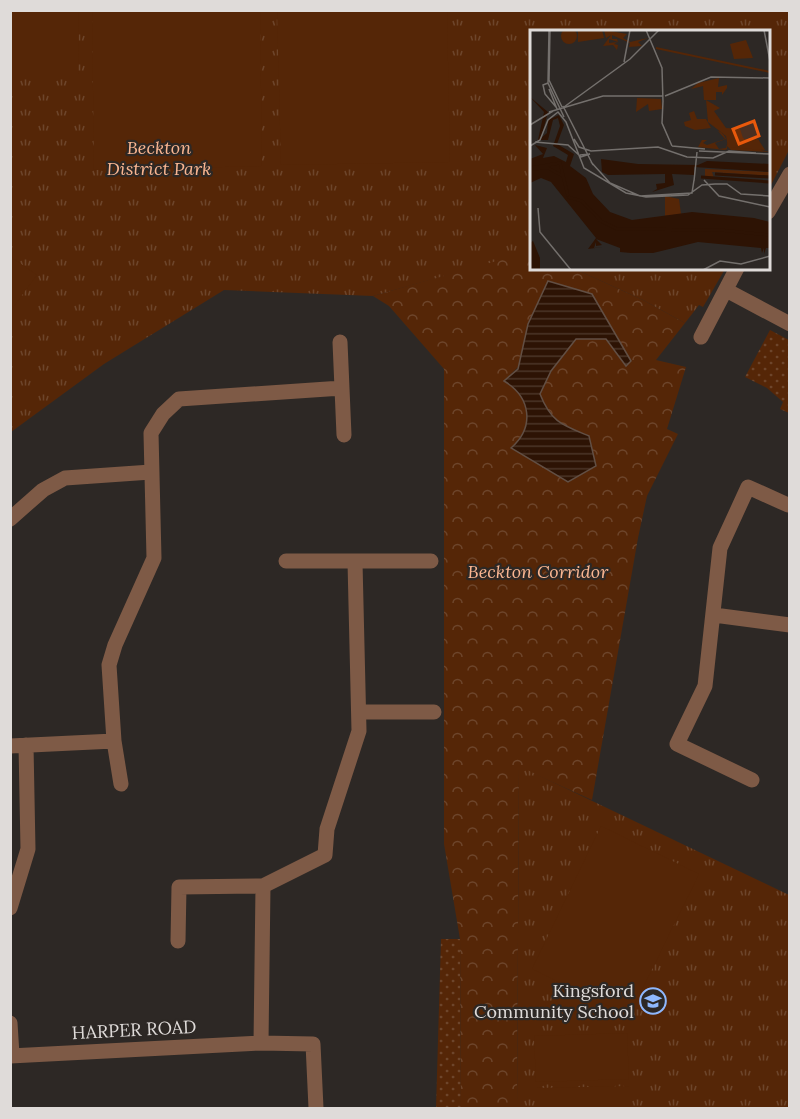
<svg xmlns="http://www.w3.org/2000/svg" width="800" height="1119" font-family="Lora,serif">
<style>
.grass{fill:url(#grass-dots)}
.forest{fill:url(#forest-crowns);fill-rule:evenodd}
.park{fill:url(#park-tufts)}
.pitch{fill:#552607}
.water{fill:url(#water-rules);stroke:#624f44;stroke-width:1.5}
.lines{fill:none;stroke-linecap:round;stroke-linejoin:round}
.minor{stroke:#7e5a46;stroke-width:15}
.labels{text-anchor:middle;stroke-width:4.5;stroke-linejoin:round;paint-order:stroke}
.park-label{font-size:18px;font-style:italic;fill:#fab691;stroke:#2d2825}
.poi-label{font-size:18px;fill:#dfdbd9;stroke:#2d2825;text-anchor:end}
.street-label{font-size:18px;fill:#dfdbd9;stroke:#2d2825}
.inset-river{fill:none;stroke:#2d1304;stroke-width:3}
.inset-road{fill:none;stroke:#74706d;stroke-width:1.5}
.view{fill:#e8590c;fill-opacity:0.15;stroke:#e8590c;stroke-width:3}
.inset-edge{fill:none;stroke:#dfdbd9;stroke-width:3}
</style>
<defs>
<pattern id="grass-dots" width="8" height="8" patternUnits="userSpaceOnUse" patternTransform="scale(1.5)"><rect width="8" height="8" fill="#552607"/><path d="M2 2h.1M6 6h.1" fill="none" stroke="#6d452b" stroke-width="1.8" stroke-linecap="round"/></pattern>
<pattern id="forest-crowns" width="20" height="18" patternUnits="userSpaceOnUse" patternTransform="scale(1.5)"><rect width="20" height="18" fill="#552607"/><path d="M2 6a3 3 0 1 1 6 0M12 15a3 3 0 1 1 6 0" fill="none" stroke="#6d452b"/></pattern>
<pattern id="park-tufts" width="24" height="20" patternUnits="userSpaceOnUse" patternTransform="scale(1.5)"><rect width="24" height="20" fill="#552607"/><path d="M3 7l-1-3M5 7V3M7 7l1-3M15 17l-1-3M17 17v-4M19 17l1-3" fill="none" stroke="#6d452b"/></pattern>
<pattern id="water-rules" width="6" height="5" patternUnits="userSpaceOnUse" patternTransform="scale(1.5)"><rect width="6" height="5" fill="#2d1304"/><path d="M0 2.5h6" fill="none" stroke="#4b3528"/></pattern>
</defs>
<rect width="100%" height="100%" fill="#2d2825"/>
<path class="grass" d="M770,330L789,340V413L780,409L783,402L767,388L745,377Z
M441,939H460L461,1108H436Z"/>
<path class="forest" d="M525,252L531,254L532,268L575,269L643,300L685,323L656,360L686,367L667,429L678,434L647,496L638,538L592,800L519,767L517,1108H461L460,939L444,844V369L389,306L373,296ZM592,294L626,365L606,339H576L551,371L540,394C551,422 562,425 589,436L511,448C534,425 534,399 504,381Z"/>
<path class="park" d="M11,11H789V150L769,189L768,32H532L531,254L525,253L373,296L224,290L104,364L11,432Z
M575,269H725L703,307L699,305L685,323L643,300Z
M519,766L789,895V1108H517Z"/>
<path class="pitch" d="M10,11H79L78,74H11Z
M92,11H260L262,166L94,170Z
M277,11H447L450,162L281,165Z
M11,257L37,275L11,310Z
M601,826L699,874L629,1016L532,969Z
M627,1033L629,1079L536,1082L534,1036Z
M629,1086V1108H536V1088Z"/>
<path class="water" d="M548,281L592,294L631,361L626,366L606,339H576L551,371L540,394C551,422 562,425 589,436L596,466L568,482L511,448C535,427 531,397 504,381L518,369L528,324Z"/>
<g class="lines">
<path class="minor" d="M768,212L790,174
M726,290L790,324
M701,337L737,268
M340,342L344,435
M10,519L43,490L65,478L151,472
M286,561H431
M714,615L790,625
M359,712H434
M10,746L114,741
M752,780L677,744L705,686L720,548L748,487L788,505
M121,784L114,741L109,665L115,645L154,558L151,433L163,414L179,399L342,388
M10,908L28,849L26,745
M178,941L179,887L263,886L325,855L327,829L359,731L355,562
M10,1023L12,1055
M261,1043L263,886
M10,1056L261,1043L313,1044L316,1108"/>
</g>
<defs>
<g id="school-ring" transform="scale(1.35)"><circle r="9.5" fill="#2d2825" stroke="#8fb8fd" stroke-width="1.5"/><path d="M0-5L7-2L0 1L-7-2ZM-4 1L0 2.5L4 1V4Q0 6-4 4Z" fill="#8fb8fd"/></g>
</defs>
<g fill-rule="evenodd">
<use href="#school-ring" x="653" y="1001"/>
</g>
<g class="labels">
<g class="park-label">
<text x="159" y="154">Beckton<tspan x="159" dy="21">District Park</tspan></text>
<text x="538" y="578">Beckton Corridor</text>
</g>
<g class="poi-label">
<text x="634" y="997">Kingsford<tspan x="634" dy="21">Community School</tspan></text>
</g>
<g class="street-label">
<text transform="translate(134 1030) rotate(-3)" y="6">HARPER ROAD</text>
</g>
</g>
<g transform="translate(530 30)">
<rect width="240" height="240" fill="#2d2825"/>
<path d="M74,0L97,4L93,8L100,12L118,8L108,12L112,16L99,17L100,13L82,5V9H87L88,12L79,9V13L87,12L84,14L88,15L87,20L83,15L73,16L81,5L76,8ZM175,139L240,142V146L182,142L184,148L175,146Z" fill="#552607"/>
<path d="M188,101L191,102L194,105L196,109L185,113L189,119L196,118L198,111L228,109L231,120L240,122L201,120L197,116V119L195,120L168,117L172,110H177L173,113L177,115L195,109Z" fill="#552607"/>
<path d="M48,0H72L74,8L48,12ZM216,10L223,28L204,29L200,14Z" fill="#552607"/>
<path d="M31 6a8 8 0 1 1 16 0a8 8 0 1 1-16 0ZM126,17L240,41V43L126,19ZM189,48L188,57L197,55V58L192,65V62H186V70H174L173,56L161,59L168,53ZM107,68L131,69L132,79L119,81L118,74L106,82ZM176,70L190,78L184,81L196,98L210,99L213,108L220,112L228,109L235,120L198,117L196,106L178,92ZM164,81L167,89H176L181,98L165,100L155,96L154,92L161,90L159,83ZM135,166L149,169L151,184L135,186Z" fill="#552607"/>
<path d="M0,67L18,82L11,108L17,103L18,90L29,85L34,95L27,114L44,124L40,136L56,148L63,164L80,182L102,190L162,182L224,188L240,192V218H236L234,224V218L232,223L231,218L168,212L123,223H101L90,222V218L66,209L72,215L66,216V212L64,218L73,217L58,219L66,208L21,152L11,148L0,153V129L13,124L5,115L17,118L13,128L24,126L36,132L38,125L23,116L30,96L28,88L23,90L18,110H8L14,82ZM71,129L108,134L168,135L177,131L240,134V142L164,137V145L142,144L144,155L122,162L127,159L126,154L135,153V144L78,145L72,142ZM3,211L10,228V240H0V213Z" fill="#2d1304"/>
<path class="inset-river" d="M0,138L30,133L38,166M0,139L18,138L33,146L35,154M185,144L240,147M171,147L240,152M38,167L52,171L71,191L87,199L190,200L240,205"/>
<path class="inset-road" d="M19,0L18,53L34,87M20,0L19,50L32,77M116,0L132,38L133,72M234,0L240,31M94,32L100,0M18,53L13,55L15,64L26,77M19,59L27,79M135,66L181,47L240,48M133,71L132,93L142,116M33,76L63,135M34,77L100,29L129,0M19,82L73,66H133M0,95L23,81M44,109L49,117L61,121L128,117L157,127L183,128L199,121L226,123M5,112L38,115L51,127L60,124L50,125M0,116L10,110L18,90L28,82L36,92L54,138L96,163L116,167L158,165L172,155L185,154H197L211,164L240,166M142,116L175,119M169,121L240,124M61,132L80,153L110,166L162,163L164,150M174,150L189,166L240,177M164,151L167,122M8,178L10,202L41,240M173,240L190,231L211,234L240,226"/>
<path class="view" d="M224,91L229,106L209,114L203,99Z"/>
<rect width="240" height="240" class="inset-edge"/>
</g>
<rect width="800" height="1119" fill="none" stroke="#dfdbd9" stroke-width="24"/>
</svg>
